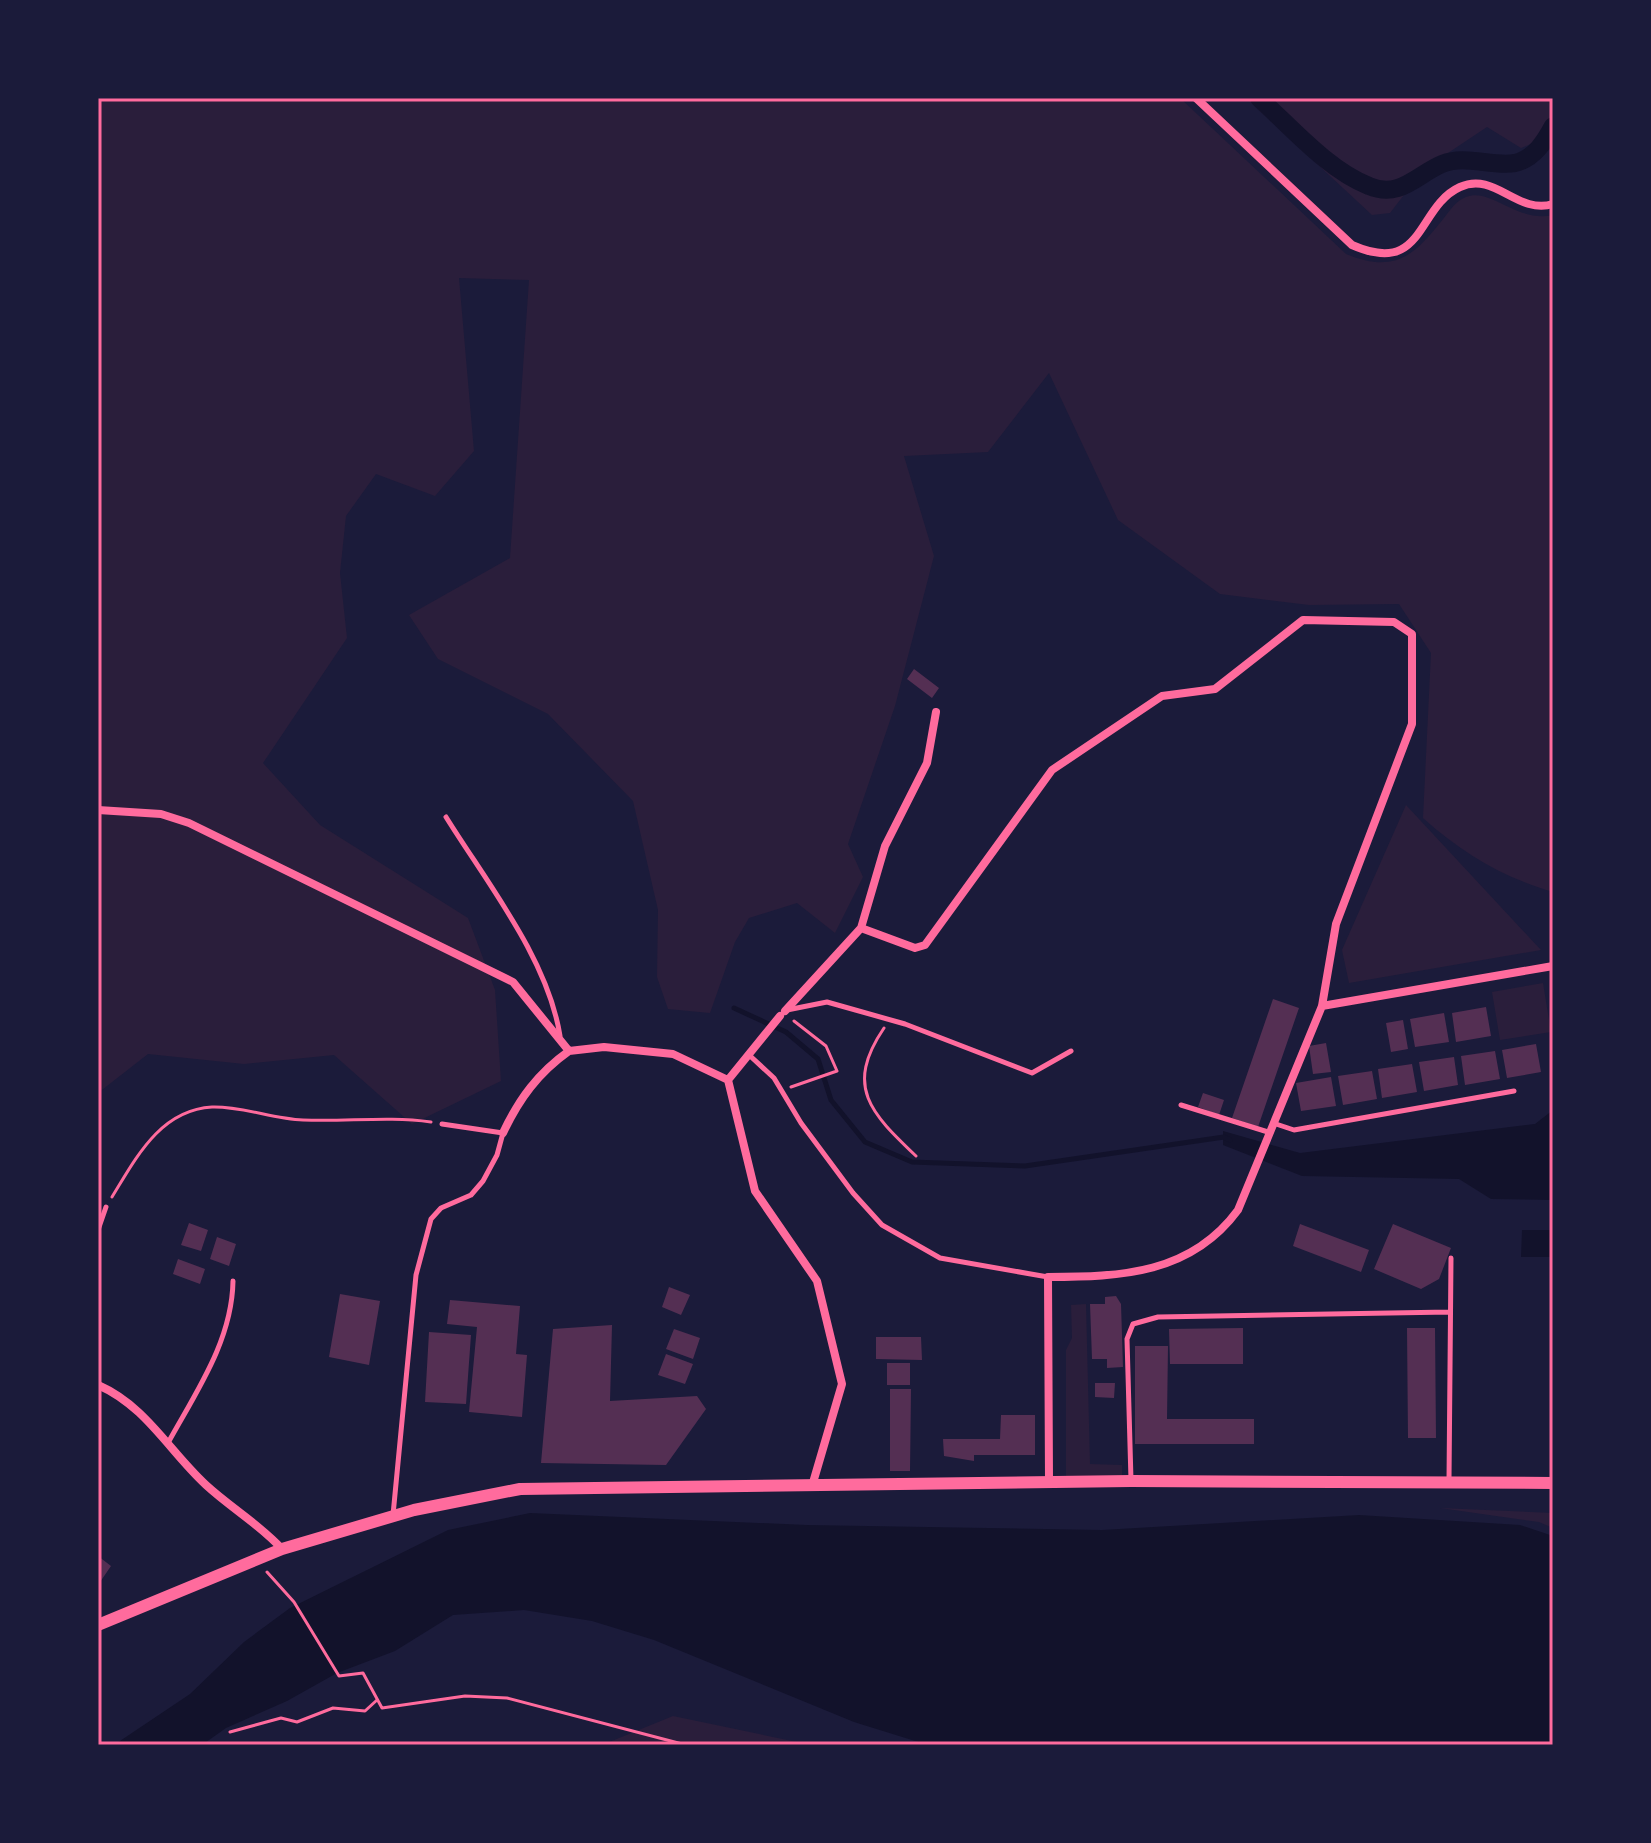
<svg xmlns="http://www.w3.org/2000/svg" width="1651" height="1843" font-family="'Public Sans',sans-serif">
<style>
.green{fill:#2a1e3b}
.water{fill:#12122b}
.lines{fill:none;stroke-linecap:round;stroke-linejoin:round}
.stream{stroke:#12122b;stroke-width:5}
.canal{stroke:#12122b;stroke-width:18}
.building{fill:#542f53}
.path{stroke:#ff6b9d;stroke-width:3}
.service{stroke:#ff6b9d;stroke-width:5}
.minor{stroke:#ff6b9d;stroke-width:8}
.tertiary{stroke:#ff6b9d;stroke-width:12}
.neatline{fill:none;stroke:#ff6b9d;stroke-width:3}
</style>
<rect width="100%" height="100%" fill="#1b1b3a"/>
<path class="green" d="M98,98H1180L1346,254C1395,274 1414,256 1444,218C1450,210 1456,201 1466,197C1491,187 1516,223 1553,215V892C1502,877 1462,853 1423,818L1431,653L1399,604L1309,605L1220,594L1118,520L1049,373L988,452L904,456L934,556L895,706L848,844L863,877L835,933L797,903L749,918L735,942L710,1013L668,1009L657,977L658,910L633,801L548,714L438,659L409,615L510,558L529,280L459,278L474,451L435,496L376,474L346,516L340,573L347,638L263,763L320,825L468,918L495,990L501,1081L412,1124L334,1055L244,1064L148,1054L98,1093Z
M1246,98H1553V135L1521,148L1487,127L1424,169L1390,213L1372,215Z
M1406,805L1541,950L1349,983L1342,950Z
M1543,983L1551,1032L1500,1040L1492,992Z
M1086,1304L1090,1464L1122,1465V1476L1066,1478V1350L1072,1338L1071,1305Z
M1440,1508L1553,1513V1528L1539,1522Z
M673,1716L811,1745H602Z"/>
<path class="water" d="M1553,1110V1200L1491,1199L1459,1179L1302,1176L1223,1145V1131L1300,1153L1535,1124Z
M1522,1230H1553V1257H1521Z
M530,1513L807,1525L1102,1530L1359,1515L1520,1525L1553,1536V1745H928L854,1722L654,1640L592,1621L524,1610L453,1615L395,1651L337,1673L287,1701L226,1728L202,1745H114L190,1694L244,1642L290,1608L448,1530Z"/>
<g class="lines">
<path class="stream" d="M734,1008L786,1032L818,1059L831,1100L865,1142L912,1162L1025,1166L1224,1137L1230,1140"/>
<path class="canal" d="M1259,98C1291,127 1328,170 1369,186C1400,199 1416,175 1442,164C1465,154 1491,167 1515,163C1534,159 1545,141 1553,126"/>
</g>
<path class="building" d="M914,669L939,688L932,698L907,679Z
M1273,999L1299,1008L1258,1127L1232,1118Z
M1486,1007L1491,1036L1456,1042L1452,1013Z
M1444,1013L1449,1042L1415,1047L1410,1019Z
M1403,1020L1408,1049L1391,1052L1386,1023Z
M1326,1043L1331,1072L1313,1074L1309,1046Z
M1536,1044L1541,1072L1507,1078L1502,1050Z
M1495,1051L1500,1079L1465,1085L1461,1056Z
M1454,1057L1458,1085L1424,1091L1419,1062Z
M1412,1064L1417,1092L1382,1098L1378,1069Z
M1372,1071L1377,1099L1343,1105L1338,1076Z
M1331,1077L1336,1106L1301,1111L1296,1083Z
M1203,1093L1224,1100L1219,1115L1198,1107Z
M189,1223L208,1230L201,1251L181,1245Z
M1300,1224L1369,1250L1361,1272L1293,1246Z
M1393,1224L1451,1248L1439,1279L1421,1289L1374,1269Z
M217,1237L236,1244L229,1266L210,1259Z
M178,1259L205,1269L200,1284L173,1274Z
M669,1287L690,1295L681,1315L662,1307Z
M340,1294L380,1301L369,1365L329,1357Z
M1116,1296L1121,1304L1123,1367L1107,1368V1359H1092L1090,1304H1105V1297Z
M450,1300L520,1306L516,1354L527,1355L522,1417L469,1412L477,1327L447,1324Z
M612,1325L610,1401L697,1396L706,1409L666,1465L541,1463L553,1329Z
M1243,1328V1364H1170L1169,1329Z
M1407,1328H1435L1436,1438H1408Z
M674,1329L700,1338L693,1359L666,1349Z
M429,1332L471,1335L466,1404L425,1402Z
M876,1337H921L922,1360L876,1359Z
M1135,1346H1168L1167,1419H1254V1444H1135Z
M666,1354L693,1364L685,1384L658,1375Z
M887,1363H910V1385H887Z
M1095,1383H1115L1114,1398L1095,1397Z
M890,1389H911L910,1471H890Z
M1001,1415H1035V1455H974V1461L944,1456L943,1439H1000Z
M98,1556L111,1566L98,1585Z"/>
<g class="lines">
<path class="path" d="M884,1028C844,1087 871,1113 916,1156
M791,1087L837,1071L826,1046L794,1021
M112,1197C136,1158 160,1110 212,1107C242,1106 273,1119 303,1120C346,1122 387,1116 431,1122
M267,1572L294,1602L339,1676L363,1673L382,1708L465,1696L507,1698L686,1745
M230,1732L281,1718L297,1722L333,1708L365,1711L377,1700"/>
<path class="service" d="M446,817C487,883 548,959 560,1036
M787,1010L827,1002L905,1024L1032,1073L1071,1051
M748,1054L774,1078L801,1123L853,1193L882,1225L940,1258L1048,1277
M1181,1105L1268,1132
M1273,1123L1294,1130L1514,1091
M98,1230L106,1207
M168,1443C196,1392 232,1341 233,1281
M1131,1480L1127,1339L1133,1324L1158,1317L1450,1312
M1449,1480L1451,1258
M393,1515L416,1275L431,1219L441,1208L471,1195L483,1181L497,1155L503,1133L442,1124"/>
<path class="minor" d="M1196,98L1352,245C1425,277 1416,207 1460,187C1495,171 1517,215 1553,204
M98,810L161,814L189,823L513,982L569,1051L604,1047L673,1054L728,1080
M861,928L915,948L925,945L1052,770L1162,696L1215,689L1303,620L1394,622L1412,634V724L1336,924L1322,1006L1238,1210C1191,1274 1121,1277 1048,1277L1049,1481
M1322,1006L1553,966
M785,1011L861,928L885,846L927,763L936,712
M780,1016L728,1080L755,1191L817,1281L842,1384L812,1486
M503,1133C519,1099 538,1073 569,1051
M98,1385C146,1406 169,1451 206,1485C231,1508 259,1524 282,1549"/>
<path class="tertiary" d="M98,1625L282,1549L414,1510L520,1489L1131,1481L1553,1483"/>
</g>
<rect width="1651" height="1843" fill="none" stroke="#1b1b3a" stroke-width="200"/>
<rect x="100" y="100" width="1451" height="1643" class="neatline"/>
</svg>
